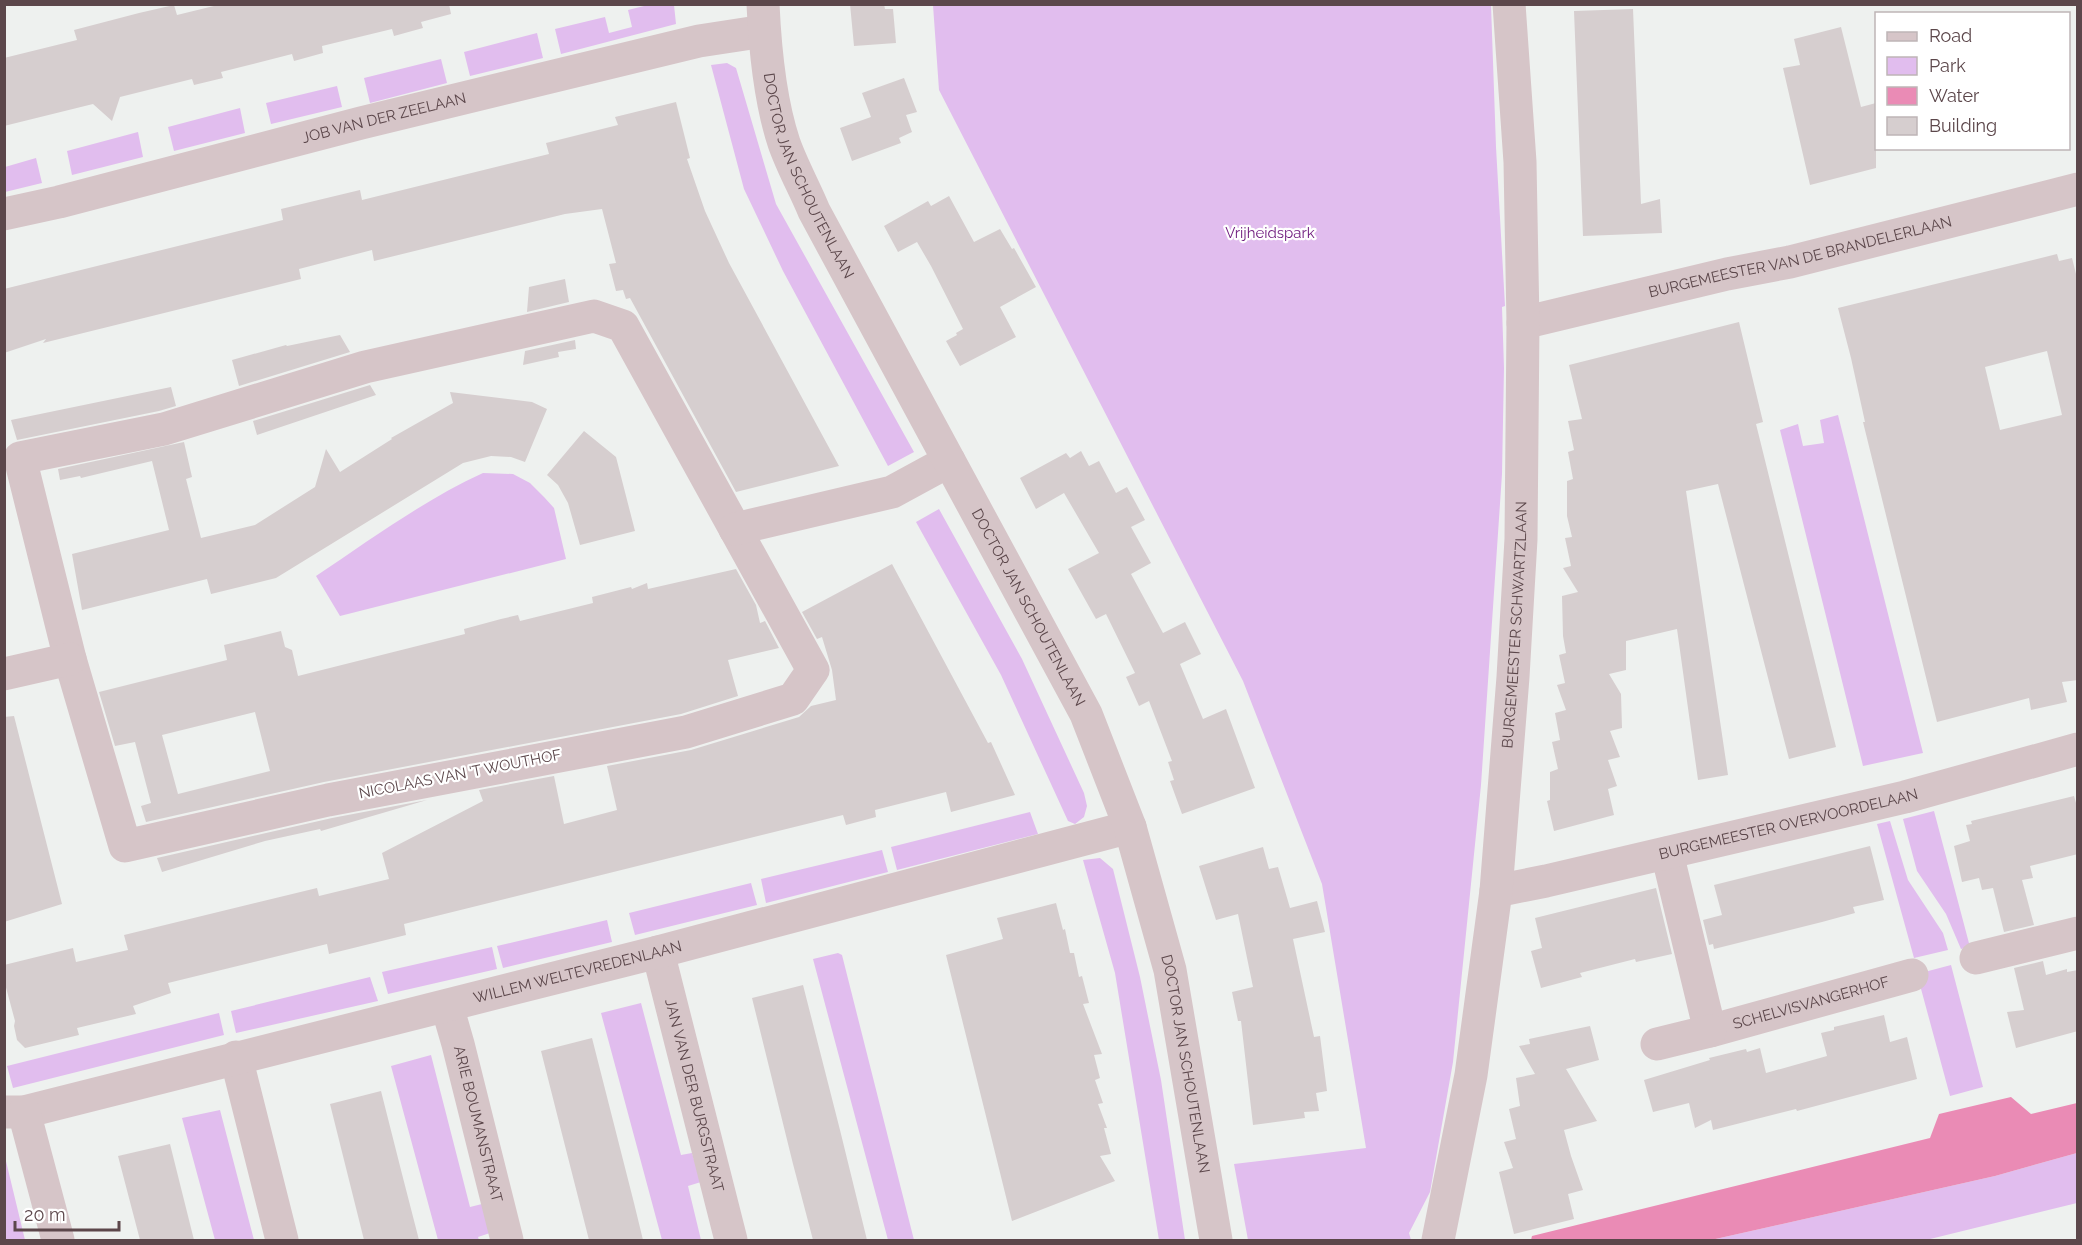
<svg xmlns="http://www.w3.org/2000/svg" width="2082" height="1245" font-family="Raleway,sans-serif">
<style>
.green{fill:#e1bdee}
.water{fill:#ea8bb5}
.building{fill:#d6cecf;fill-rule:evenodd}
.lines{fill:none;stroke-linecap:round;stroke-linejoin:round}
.minor{stroke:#d6c5c8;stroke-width:33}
.tertiary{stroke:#d6c5c8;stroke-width:33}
.labels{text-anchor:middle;stroke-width:4.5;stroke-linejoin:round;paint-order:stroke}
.street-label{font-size:15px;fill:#5c474b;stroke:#fff}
.park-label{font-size:15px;fill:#6d197c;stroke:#fff}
</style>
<rect width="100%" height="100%" fill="#eef1ef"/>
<path class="green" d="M652,4L674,5L676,24L561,54L555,29L605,17L609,33L632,27L628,10Z
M933,5H1491L1496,147L1505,306L1502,307L1504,368L1502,474L1481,785L1453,1062L1430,1192L1409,1233L1411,1240H1248L1234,1164L1366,1148L1322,884L1243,681L939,90Z
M537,33L543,58L470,76L464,52Z
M441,59L447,83L370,103L364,78Z
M727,63L736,68L776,204L914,452L888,466L783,271L744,189L711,65Z
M337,86L342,107L271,124L266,103Z
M240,108L245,133L174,151L168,127Z
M138,132L143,157L72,175L67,151Z
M36,158L42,183L5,192V167Z
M1838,415L1923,753L1863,766L1780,430L1798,424L1803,446L1824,443L1820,420Z
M483,473L513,474L530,483L544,497L554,508L566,559L340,616L316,576C370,540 424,500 483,473Z
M939,509L1022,659L1084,793L1087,806L1084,817L1075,824L1068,821L1001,675L916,522Z
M1934,811L1970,947L1961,949L1946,914L1917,871L1903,819Z
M1030,812L1038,834L897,870L891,847Z
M1890,821L1908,880L1943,933L1948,950L1914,958L1877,824Z
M882,850L888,872L766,903L761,879Z
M1100,858L1113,869L1140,977L1161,1080L1185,1240H1159L1115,973L1083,860Z
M751,883L757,905L635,935L629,913Z
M607,920L612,942L503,968L497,946Z
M492,947L497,969L388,994L382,972Z
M838,953L842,955L914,1240H888L813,959Z
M1951,965L1983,1087L1950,1096L1917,974Z
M370,977L378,1001L236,1033L231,1011Z
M641,1003L681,1155L692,1153L701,1182L688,1186L701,1240H662L601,1013Z
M219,1013L224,1035L13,1088L7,1066Z
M431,1055L470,1207L482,1204L490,1233L478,1237L479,1240H438L391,1066Z
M220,1110L254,1240H215L182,1118Z
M2077,1153V1203L1926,1240H1711L1995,1176Z
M4,1157H5L25,1240H5Z"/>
<path class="water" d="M2011,1097L2031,1114L2077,1103V1153L1995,1176L1711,1240H1531L1532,1236L1930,1138L1939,1114Z"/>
<path class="building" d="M222,4H449L451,14L421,22L423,28L394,36L392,29L322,46L323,53L294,61L292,54L221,72L223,78L194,85L192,79L120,97L112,121L93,104L4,126V58L77,40L74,30L139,13L174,5L177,15Z
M850,4H884L885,9H893L896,43L854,46Z
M1633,9L1641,204L1660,199L1662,233L1583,236L1574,11Z
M1841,27L1861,107L1876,103V168L1810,185L1783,68L1800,65L1794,39Z
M904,78L917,112L906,115L912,132L899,138L901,143L852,161L840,128L871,117L862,93Z
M676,102L690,158L687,159L705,211L729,263L839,466L736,492L630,298L626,299L623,290L616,291L609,264L616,263L602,209L565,214L374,261L372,250L299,269L301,279L43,343L46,339L4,353V289L283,220L281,209L360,190L362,200L549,154L546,143L618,125L615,117Z
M949,196L974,242L1000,229L1012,249L1014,248L1036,287L1000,307L1016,337L960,366L946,341L957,335L956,333L963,329L931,266L917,242L898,252L884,226L928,201L931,206Z
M2057,254L2059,261L2072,258L2078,282V680L2062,682L2067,702L2031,710L2029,698L1937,722L1863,422H1865L1851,358L1838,308ZM2047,351L2062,415L2000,430L1985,367Z
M565,279L569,302L527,312L529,287Z
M1739,322L1763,422L1756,424L1836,747L1789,759L1718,484L1686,491L1728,775L1698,780L1677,629L1626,641V670L1609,674L1621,694L1622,728L1610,731L1620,757L1608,760L1617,786L1608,789L1614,815L1554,831L1547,801L1550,800V772L1558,769L1552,742L1560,740L1555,713L1566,710L1557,685L1565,683L1559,655L1566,653L1563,636L1562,596L1578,592L1563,568L1571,566L1565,538L1572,537L1567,516V481L1573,479L1568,452L1574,450L1568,421L1582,419L1569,365Z
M340,335L350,352L239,386L232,360L286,345L287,346Z
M575,340L576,349L558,352L559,357L523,365L525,351Z
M370,385L376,395L257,435L253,421Z
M171,387L176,406L159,411L17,440L11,420Z
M450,392L532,402L547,409L525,462L511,457L491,456L463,463L276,578L211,594L207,579L82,610L72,554L169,530L152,461L81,478L80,476L60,480L58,469L184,442L192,477L186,479L201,538L255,525L315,487L326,449L340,472L392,439L391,438L453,403Z
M584,431L616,457L635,531L580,545L568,503L558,485L547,475Z
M1081,451L1089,466L1099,461L1116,493L1127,487L1145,520L1131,527L1151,563L1131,574L1163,633L1185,622L1201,654L1180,664L1203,719L1226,709L1255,788L1182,814L1170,781L1174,780L1168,762L1172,761L1149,701L1139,706L1126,677L1135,673L1106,614L1096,619L1068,569L1099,553L1064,493L1036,509L1020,478L1066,453L1070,458Z
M892,564L988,743L991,742L1015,795L951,812L946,792L875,810L876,817L846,825L843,815L404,924L406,935L329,954L327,944L168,983L171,993L133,1006L136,1014L77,1028L79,1035L25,1048L17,1040L14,1026L15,1021L4,980V965L73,948L76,962L128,950L124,935L317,888L319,896L389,879L382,853L483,801L479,790L554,776L564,824L617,810L607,766L691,750L799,717L811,706L836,700L832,670L822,637L817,639L802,612Z
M736,569L756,605L760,623L765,621L779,648L728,660L738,696L681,714L324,782L146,822L141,806L151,803L135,742L115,746L99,692L227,660L224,645L281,631L285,647L292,650L298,676L465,634L464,629L501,619L518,615L520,621L593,603L592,597L631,587L632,589L647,583L648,589ZM255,712L270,771L178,794L162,735Z
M14,716L62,904L4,922V717Z
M2074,796L2078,810V854L2030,866L2033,878L2022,880L2034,925L2004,932L1993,888L1982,890L1979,878L1962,882L1954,846L1970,841L1966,825L1972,824L1971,821Z
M427,800L321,831L320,829L265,841L162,872L157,858L332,818Z
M1870,846L1884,900L1853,907L1855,913L1822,922L1714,949L1713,944L1709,945L1703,920L1722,915L1714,885Z
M1263,847L1269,869L1278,867L1290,908L1317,901L1325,932L1293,939L1314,1037L1320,1036L1327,1091L1316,1093L1319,1111L1304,1112L1305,1118L1253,1125L1241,1021H1238L1232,992L1253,987L1238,914L1216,920L1199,866Z
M1656,888L1672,954L1636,962L1635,959L1580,973L1582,977L1541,988L1531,951L1542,948L1535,918Z
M1056,903L1063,930L1065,929L1070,953H1074L1079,977L1082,976L1089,1003L1083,1004L1102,1054L1094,1055L1100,1078L1095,1080L1103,1103L1098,1104L1107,1128H1104L1111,1154L1100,1156L1115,1181L1012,1221L946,955L1003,939L997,918Z
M2043,961L2046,975L2067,969V972L2078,970V1031L2016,1048L2007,1012L2024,1010L2014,968Z
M803,985L840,1130L867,1240H813L793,1164L752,998Z
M1884,1015L1890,1042L1907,1037L1917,1079L1797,1111L1796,1109L1713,1130L1711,1120L1695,1128L1689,1103L1653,1112L1644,1080L1710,1060L1709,1058L1746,1049L1747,1052L1760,1048L1766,1073L1827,1056L1821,1033L1834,1030V1027Z
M1590,1026L1599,1060L1566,1069L1597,1121L1564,1130L1571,1156L1583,1190L1568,1194L1574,1219L1514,1234L1499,1172L1513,1168L1504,1142L1516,1139L1509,1109L1520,1106L1516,1078L1535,1074L1519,1046L1530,1044L1529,1039Z
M592,1038L634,1203L643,1240H589L562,1134L541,1051Z
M381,1091L402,1174L419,1240H364L330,1104Z
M170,1144L194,1240H140L118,1156Z"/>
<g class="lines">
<g class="minor">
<path id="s1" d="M4,214L59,202L361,123L699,41L764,31"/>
<path d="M594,316L623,326L813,670L793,699L686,732L328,800L125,846L70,659L20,458L164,429L365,367Z"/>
<path id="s2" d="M1523,323L1727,274L1790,262L2078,189"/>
<path d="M735,529L892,492L949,461"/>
<path d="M4,674L70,659"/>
<path id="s3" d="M1667,853L1710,1031L1912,975"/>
<path id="s4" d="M1496,891L1546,881L1905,797L2078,749"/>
<path id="s5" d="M658,952L731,1240"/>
<path d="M1976,958L2078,933"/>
<path id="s6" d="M447,1006L458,1044L507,1240"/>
<path d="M1657,1044L1710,1031"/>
<path d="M236,1057L282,1240"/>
<path id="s7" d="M4,1112H24L658,952L1130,827"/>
<path d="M24,1112L58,1240"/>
<path id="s8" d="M1438,1240L1471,1075L1496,891L1513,677L1521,539L1523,323L1520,162L1509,4"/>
</g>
<path class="tertiary" id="s9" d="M763,4C765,48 770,101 784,143C792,166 805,189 814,211L1086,714L1130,827L1170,970L1216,1240"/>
</g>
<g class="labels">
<g class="street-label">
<text dy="5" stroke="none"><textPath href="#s1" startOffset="392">JOB VAN DER ZEELAAN</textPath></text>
<text dy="5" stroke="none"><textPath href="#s9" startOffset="180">DOCTOR JAN SCHOUTENLAAN</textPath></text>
<text dy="5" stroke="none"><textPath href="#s2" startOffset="285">BURGEMEESTER VAN DE BRANDELERLAAN</textPath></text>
<text dy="5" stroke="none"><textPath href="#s9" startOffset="666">DOCTOR JAN SCHOUTENLAAN</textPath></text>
<text dy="5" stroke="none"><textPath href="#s8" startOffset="621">BURGEMEESTER SCHWARTZLAAN</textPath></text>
<text transform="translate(460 774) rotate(-11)" y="5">NICOLAAS VAN 'T WOUTHOF</text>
<text dy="5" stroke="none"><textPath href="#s4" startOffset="300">BURGEMEESTER OVERVOORDELAAN</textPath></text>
<text dy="5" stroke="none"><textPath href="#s7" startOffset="591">WILLEM WELTEVREDENLAAN</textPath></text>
<text dy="5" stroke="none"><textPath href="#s3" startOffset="288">SCHELVISVANGERHOF</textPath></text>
<text dy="5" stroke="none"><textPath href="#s9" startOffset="1152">DOCTOR JAN SCHOUTENLAAN</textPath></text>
<text dy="5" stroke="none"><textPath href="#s5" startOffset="148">JAN VAN DER BURGSTRAAT</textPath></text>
<text dy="5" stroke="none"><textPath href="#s6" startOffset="122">ARIE BOUMANSTRAAT</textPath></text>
</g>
<g class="park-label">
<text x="1270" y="238">Vrijheidspark</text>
</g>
</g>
<rect width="2082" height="1245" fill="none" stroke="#5c474b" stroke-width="12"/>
<rect x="1875" y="12" width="195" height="138" fill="#ffffff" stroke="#beb5b7" stroke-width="1.5"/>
<rect x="1887" y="32" width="30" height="9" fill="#d6c5c8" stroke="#beb5b7" stroke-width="1.5"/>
<text x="1929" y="42" font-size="18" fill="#5c474b">Road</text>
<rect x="1887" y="57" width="30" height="18" fill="#e1bdee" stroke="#beb5b7" stroke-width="1.5"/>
<text x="1929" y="72" font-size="18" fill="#5c474b">Park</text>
<rect x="1887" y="87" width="30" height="18" fill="#ea8bb5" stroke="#beb5b7" stroke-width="1.5"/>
<text x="1929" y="102" font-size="18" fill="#5c474b">Water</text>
<rect x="1887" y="117" width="30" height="18" fill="#d6cecf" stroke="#beb5b7" stroke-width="1.5"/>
<text x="1929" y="132" font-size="18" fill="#5c474b">Building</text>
<path d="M15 1221v9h104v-9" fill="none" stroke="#5c474b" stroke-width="3"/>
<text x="24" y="1221" font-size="18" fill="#5c474b" stroke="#ffffff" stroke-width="4.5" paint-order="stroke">20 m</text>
</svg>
